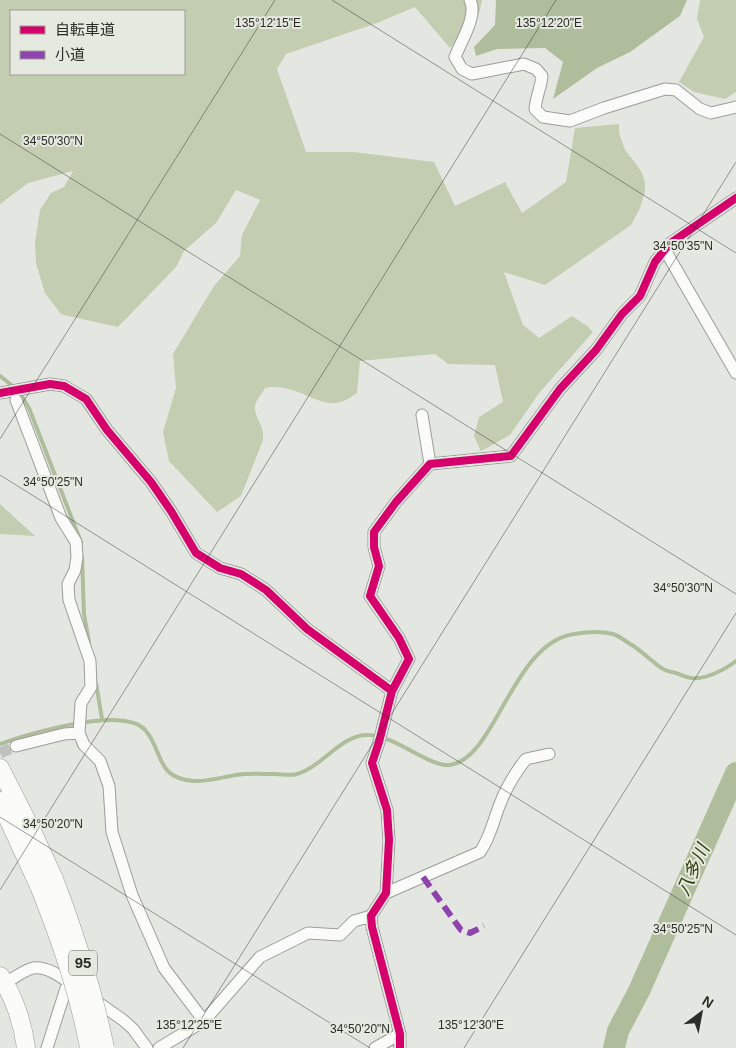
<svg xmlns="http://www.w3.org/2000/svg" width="736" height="1048" font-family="Arial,'Noto Sans JP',sans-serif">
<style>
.forest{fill:#c2cdb1;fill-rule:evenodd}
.water{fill:#b0bd9c}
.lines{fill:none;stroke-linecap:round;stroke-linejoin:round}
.stream{stroke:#b0bd9c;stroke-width:4}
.river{stroke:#b0bd9c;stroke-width:22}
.minor-tunnel{stroke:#bfc2bc;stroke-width:11;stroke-dasharray:11 5.5;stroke-linecap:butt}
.minor-casing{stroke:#9b9d99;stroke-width:13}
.primary-casing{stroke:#9b9d99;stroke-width:19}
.minor{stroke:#fbfbfa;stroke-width:11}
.primary{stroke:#fbfbfa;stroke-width:18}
.primary-bridge-casing{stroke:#9b9d99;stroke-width:19;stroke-linecap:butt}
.primary-bridge{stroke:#fbfbfa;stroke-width:18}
.quiet{stroke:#8e44ad;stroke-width:6;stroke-dasharray:12 6;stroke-linecap:butt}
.cycleway-casing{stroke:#e5e9df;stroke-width:11}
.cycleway{stroke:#d6006c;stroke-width:8}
.ticks{fill:none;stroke:#2c2d29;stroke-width:1;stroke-opacity:0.45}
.labels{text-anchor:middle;stroke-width:4;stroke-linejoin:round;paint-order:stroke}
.shield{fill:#e5e9df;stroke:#646560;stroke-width:1}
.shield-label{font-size:15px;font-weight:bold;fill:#2c2d29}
.water-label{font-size:18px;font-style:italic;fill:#2f3e0a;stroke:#e5e9df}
.ticks-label{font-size:12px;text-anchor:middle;fill:#2c2d29;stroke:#e5e9df;stroke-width:4;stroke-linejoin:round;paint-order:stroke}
</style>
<rect width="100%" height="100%" fill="#e4e7e1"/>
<path class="forest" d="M0,0H482L479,14L450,48L415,7L377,23L286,54L277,69L306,152H354L434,162L455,206L505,182L522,213L566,182L575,128L619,124V133L625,150L637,165L642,173L645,182V191L640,208L631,225L545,285L504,272L523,325L539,338L572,316L587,326L593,332L539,393L510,435L481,451L474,436L479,417L503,402L495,365L448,364L435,354L360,361L357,393C352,396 346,401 340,402C318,409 296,382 265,388C262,393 256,400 255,406C254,419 265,424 263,440L241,496L217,512L169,461L163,432L176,388L173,354L214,286L240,256L242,235L260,200L236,190L216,223L184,251L176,267L118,327L64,315L60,313L45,293L36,263L35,243L40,210L51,193L64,187L73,171L28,183L0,204ZM11,11H184V74H11Z
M700,0H736V92L725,99L694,92L679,82L704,37L697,19Z
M0,504L35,536L0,534Z"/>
<path class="water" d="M496,0H687L680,16L630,52L597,68L553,99L563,62L545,48L497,49L476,56L474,47L495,25Z"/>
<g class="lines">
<path class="stream" d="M0,376L14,387
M19,392L29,408L81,542
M82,557L84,614L89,642
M96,683L102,719
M0,744C28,734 125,704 146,731C164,753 155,777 193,781C207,782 223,777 236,775C249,773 263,774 275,774C282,774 291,776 297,774C322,767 343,733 369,735C396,736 429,767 450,765C496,759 512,643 574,634C586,632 601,631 613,634C620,636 626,642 632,645C643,652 652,662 663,669C667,671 671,672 676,673C681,675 687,678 692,678C705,680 726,669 736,661"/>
<path class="river" d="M614,1048L618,1031L639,991L736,773"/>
<path class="minor-tunnel" d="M0,753L16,746"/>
<g class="minor-casing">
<path id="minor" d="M470,0C478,16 461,41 455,57L462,69L472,74L524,64L536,69L542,76C541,87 536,97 535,109L543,117L570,121L604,108L665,89L676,90L700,109L711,113L736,107
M665,250L736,373
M0,393L50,384L64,386L86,399L107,430L151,482L171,511L196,553L220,568L241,574L266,590L307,629L392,691L379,742L372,763L387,810L389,840L386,893L371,916L372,927L400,1034V1048
M16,400L61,518L76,542L77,557L75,570L68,584L69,600L90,661L91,687L81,703L79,733L84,745L100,761L109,786L112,832L132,895L164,968L204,1021
M422,415L430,464
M392,691L409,659L399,638L370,596L379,566L374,547V532L396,502L430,464L511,456L560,389L596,350L622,314L640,296L655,262L669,244L736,198
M16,746L64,734L79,733
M386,893L480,852C491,836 493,821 500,804C506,788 515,773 526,759L549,754
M5,983C13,979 24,970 33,968C49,966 64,979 76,988
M93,999L123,1020L133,1029L147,1048
M47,1048L68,982
M159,1048L204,1021L260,957L308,933L340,935L354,921L371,916
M375,1048L400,1034"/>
</g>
<g class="primary-casing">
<path id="primary" d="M0,768L31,829L54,879
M0,801L39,886
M0,976C14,996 23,1024 26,1048"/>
</g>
<use href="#minor" class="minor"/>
<use href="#primary" class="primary"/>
<g class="primary-bridge-casing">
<path id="primary-bridge" d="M54,879C75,934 93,990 105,1048
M39,886C60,938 79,993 89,1048"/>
</g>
<use href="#primary-bridge" class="primary-bridge"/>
<path class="quiet" d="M423,877L461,930L470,933L484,926"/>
<g class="cycleway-casing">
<path id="cycleway" d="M0,393L50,384L64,386L86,399L107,430L151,482L171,511L196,553L220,568L241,574L266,590L307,629L392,691L379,742L372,763L387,810L389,840L386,893L371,916L372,927L400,1034V1048
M392,691L409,659L399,638L370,596L379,566L374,547V532L396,502L430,464L511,456L560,389L596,350L622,314L640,296L655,262L669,244L736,198"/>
</g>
<use href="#cycleway" class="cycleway"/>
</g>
<path class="ticks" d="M332,0L736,253M0,134L736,594M0,439L275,0M0,475L736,935M0,817L370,1048M0,890L556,0M183,1048L736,162M464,1048L736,613"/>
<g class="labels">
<rect class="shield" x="69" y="950.5" width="28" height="25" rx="4"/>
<g class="shield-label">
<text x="83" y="968">95</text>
</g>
<g class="water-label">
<text transform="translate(693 870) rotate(-66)" y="6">八多川</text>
</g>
</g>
<g class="ticks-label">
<text x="268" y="27">135°12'15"E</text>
<text x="549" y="27">135°12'20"E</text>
<text x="53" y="145">34°50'30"N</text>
<text x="683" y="250">34°50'35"N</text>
<text x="53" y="486">34°50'25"N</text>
<text x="683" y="592">34°50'30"N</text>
<text x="53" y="828">34°50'20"N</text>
<text x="683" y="933">34°50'25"N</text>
<text x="189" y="1029">135°12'25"E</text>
<text x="471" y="1029">135°12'30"E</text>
<text x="360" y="1033">34°50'20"N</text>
</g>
<rect x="10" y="10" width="175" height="65" fill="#e5e9df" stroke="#9b9e96"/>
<rect x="20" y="26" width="25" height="8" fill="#d6006c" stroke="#9b9e96"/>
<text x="55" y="35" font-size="15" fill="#2c2d29">自転車道</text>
<rect x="20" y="51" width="25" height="8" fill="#8e44ad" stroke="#9b9e96"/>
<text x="55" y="60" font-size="15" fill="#2c2d29">小道</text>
<g transform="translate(701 1013) rotate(32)" stroke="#e5e9df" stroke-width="4" paint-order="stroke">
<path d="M0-4L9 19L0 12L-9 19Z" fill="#2c2d29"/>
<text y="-8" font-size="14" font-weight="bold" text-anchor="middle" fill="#2c2d29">N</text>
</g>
</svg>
